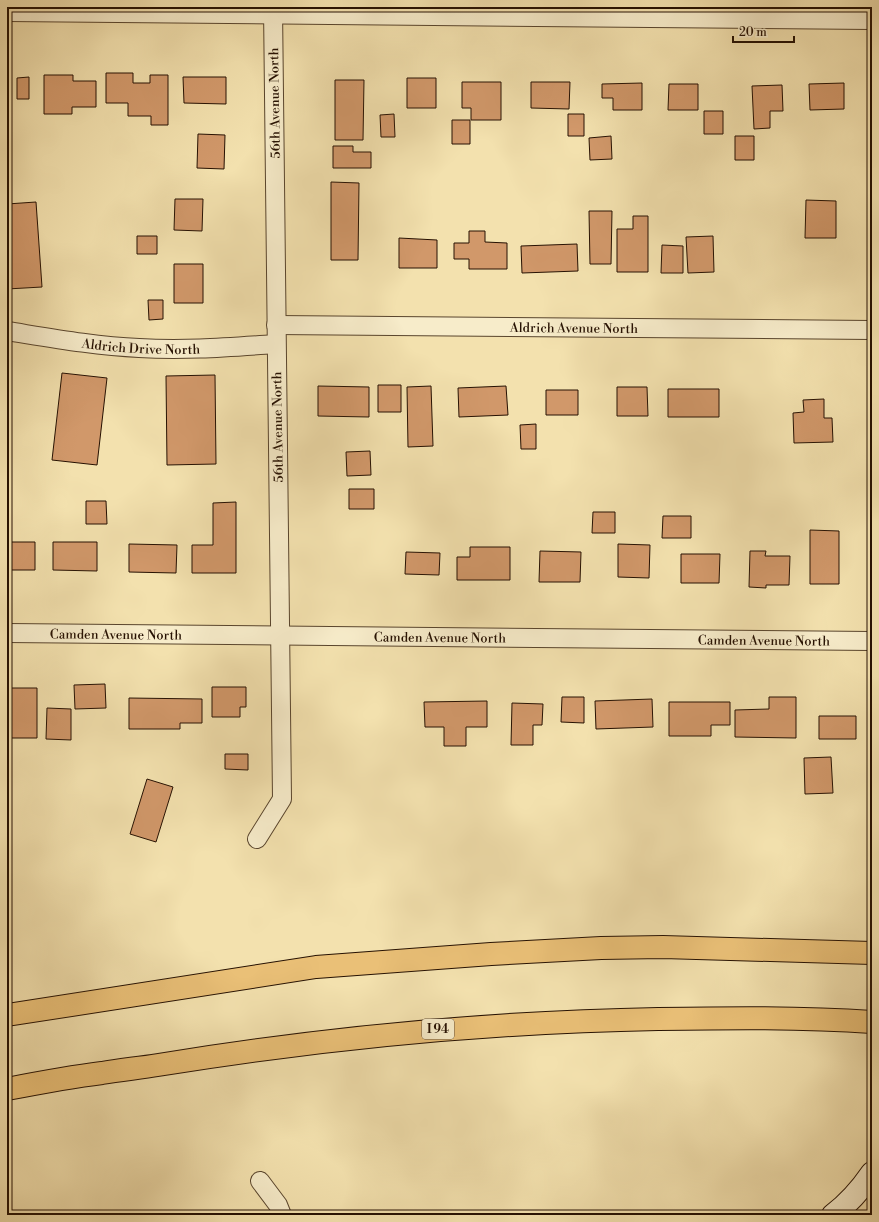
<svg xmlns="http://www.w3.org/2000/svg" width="879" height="1222" font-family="'Libre Bodoni',serif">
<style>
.building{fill:#d1986a;stroke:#261102}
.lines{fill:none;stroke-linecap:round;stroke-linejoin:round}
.street-casing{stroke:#59452d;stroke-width:20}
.secondary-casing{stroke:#261102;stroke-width:24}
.highway-casing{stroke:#261102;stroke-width:24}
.path{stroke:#261102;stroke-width:2.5;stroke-dasharray:3 2;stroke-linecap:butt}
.street{stroke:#f7ecca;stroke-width:18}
.secondary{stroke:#f7ecca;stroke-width:22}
.highway{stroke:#eac077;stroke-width:22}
.labels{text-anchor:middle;stroke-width:3.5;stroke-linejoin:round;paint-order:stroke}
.shield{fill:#f7ecca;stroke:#65533e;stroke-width:1}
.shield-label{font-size:12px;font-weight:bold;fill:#261102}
.street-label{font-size:13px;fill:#261102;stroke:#f7ecca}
</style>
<rect width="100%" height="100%" fill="#f3e1ae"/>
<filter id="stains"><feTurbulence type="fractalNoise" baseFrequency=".005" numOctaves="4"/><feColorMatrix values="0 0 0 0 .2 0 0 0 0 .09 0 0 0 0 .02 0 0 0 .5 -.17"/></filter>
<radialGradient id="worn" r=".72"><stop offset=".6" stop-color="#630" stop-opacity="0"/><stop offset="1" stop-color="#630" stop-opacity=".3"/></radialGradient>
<path class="building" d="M106,73H133V83H150V75H168V125H151V116H128V103H106Z
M44,75H73V81H96V107H72V114H44Z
M29,77V99H17V78Z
M183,77H226V104L184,103Z
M407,78H436V108H407Z
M335,80H364L363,140H335Z
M462,82H501V120H471V108H462Z
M531,82H570L569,109L531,108Z
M642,83V110H613V98H602V84Z
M844,83V109L810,110L809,84Z
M669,84H698V110H668Z
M782,85L783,111H770V128L754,129L752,86Z
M704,111H723V134H704Z
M394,114L395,137H381L380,115Z
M568,114H584V136H568Z
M452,120H470V144H452Z
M198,134L225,135L224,169L197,168Z
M611,136L612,159L590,160L589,138Z
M735,136H754V160H735Z
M333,146H353V152H371V168H333Z
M331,182L359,183L358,260H331Z
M175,199H203L202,231L174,230Z
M806,200L836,201V238H805Z
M36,202L42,287L7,289V204Z
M589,211H612L611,264H590Z
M633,216H648V272H617V229H633Z
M469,231H485V242L507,243V269H469V259H454V243H469Z
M137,236H157V254H137Z
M713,236L714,272L688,273L686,237Z
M399,238L437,240V268H399Z
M577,244L578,271L522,273L521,246Z
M662,245L683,246V273H661Z
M174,264H203V303H174Z
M148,300H163V319L149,320Z
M62,373L107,378L97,465L52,460Z
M215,375L216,464L167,465L166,376Z
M378,385H401V412H378Z
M318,386L369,387V417L318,416Z
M431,386L433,446L408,447L407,387Z
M506,386L508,415L459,417L458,388Z
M617,387H647L648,416H617Z
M668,389H719V417H668Z
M546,390H578V415H546Z
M824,399V418H832L833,442L794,443L793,413L804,412L803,400Z
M536,424V449H521L520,425Z
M370,451L371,475L347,476L346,452Z
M349,489H374V509H349Z
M86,501H106L107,524H86Z
M236,502V573H192V545H213V503Z
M593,512H615V533H592Z
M663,516H691V538H662Z
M810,530L839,531V584H810Z
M7,542H35V570H7Z
M53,542H97V571L53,570Z
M129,544L177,545L176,573L129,572Z
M618,544L650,545L649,578L618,577Z
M470,547H510V580H457V557H470Z
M540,551L581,552L580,582H539Z
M750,551H766L765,556H790L789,585H766V588L749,587Z
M406,552L440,553L439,575L405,574Z
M681,554H720L719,583H681Z
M105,684L106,708L75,709L74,685Z
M212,687H246V707H240V717H212Z
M7,688H37V738H7Z
M562,697H584V723L561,722Z
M769,697H796V738L735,737V710L769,709Z
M129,698L202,699V723H180V729H129Z
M652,699L653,727L596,729L595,701Z
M487,701V727H466V746H444V727H425L424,702Z
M669,702H730V725H711V736H669Z
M512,703L543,704L542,725H533V745H511Z
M47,708L71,709V740L46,739Z
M819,716H856V739H819Z
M225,754H248V770L225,769Z
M831,757L833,793L805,794L804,758Z
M147,779L173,787L156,842L130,834Z"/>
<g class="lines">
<g class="street-casing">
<g id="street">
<path d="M7,12L872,20"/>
<path id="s1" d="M276,325L872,330"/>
<path id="s2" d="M7,331C51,338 95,346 139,348C185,351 231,347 276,344"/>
<path id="s3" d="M7,633L872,641"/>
<path d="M257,839L282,799L273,7"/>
<path d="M260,1181L278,1205L282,1215"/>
</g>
</g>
<g class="secondary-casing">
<path id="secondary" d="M833,1215C849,1203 861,1189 872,1173"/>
</g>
<g class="highway-casing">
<path id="highway" d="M7,1015L316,967L491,954L601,948L663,947L872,953
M7,1089C38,1083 70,1077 102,1073C120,1070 139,1068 158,1065C324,1038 490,1022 658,1019C729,1018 801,1017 872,1022"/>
</g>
<path class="path" d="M871,39L872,57"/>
<use href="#street" class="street"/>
<use href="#secondary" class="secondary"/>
<use href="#highway" class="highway"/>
</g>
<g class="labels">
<rect class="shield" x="422" y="1019" width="32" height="20" rx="3"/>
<g class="shield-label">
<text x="438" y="1033">I 94</text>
</g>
<g class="street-label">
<text transform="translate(274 103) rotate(-91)" y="5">56th Avenue North</text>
<text dy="5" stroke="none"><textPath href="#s1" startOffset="298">Aldrich Avenue North</textPath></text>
<text dy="5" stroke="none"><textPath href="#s2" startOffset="135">Aldrich Drive North</textPath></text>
<text transform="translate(277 427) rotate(-91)" y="5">56th Avenue North</text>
<text dy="5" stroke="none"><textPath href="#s3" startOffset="109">Camden Avenue North</textPath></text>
<text dy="5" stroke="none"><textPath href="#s3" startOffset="433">Camden Avenue North</textPath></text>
<text dy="5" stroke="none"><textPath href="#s3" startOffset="757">Camden Avenue North</textPath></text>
</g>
</g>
<rect width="879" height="1222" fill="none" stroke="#f3e1ae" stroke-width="24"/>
<rect x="8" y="8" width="863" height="1206" fill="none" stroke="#261102" stroke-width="2"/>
<rect x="12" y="12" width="855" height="1198" fill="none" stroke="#261102"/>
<path d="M733 36v6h61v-6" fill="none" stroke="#261102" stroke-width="2"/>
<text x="739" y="36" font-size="12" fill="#261102" stroke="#f7ecca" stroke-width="3" paint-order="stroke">20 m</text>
<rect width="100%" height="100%" filter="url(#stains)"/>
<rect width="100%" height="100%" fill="url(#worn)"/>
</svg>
